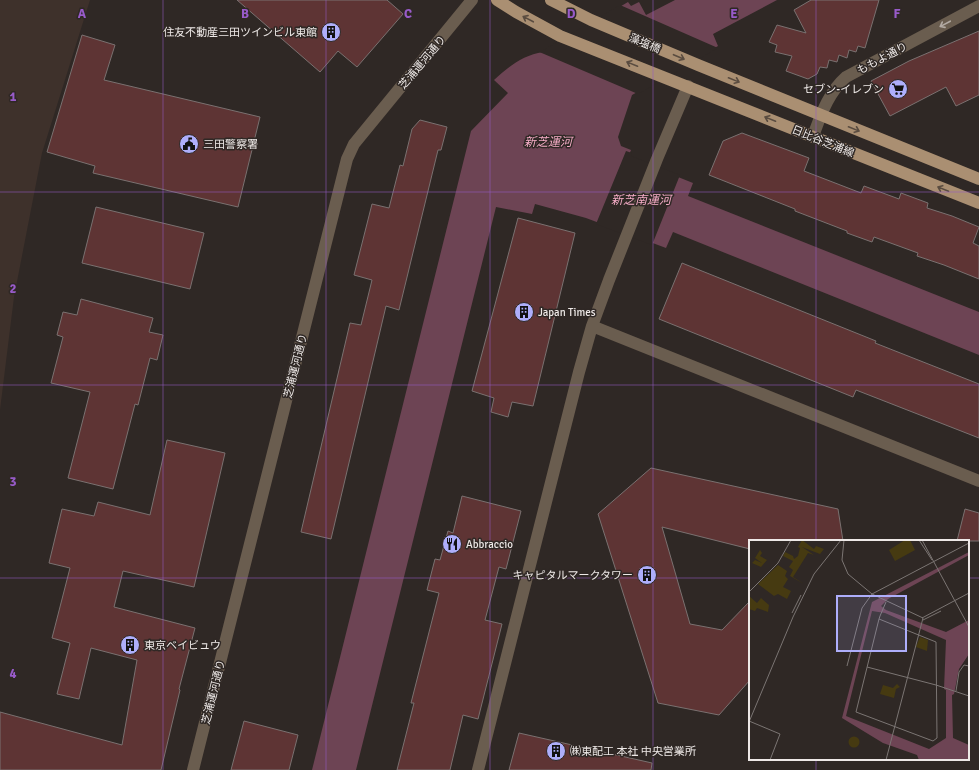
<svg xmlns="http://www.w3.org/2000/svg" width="979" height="770" font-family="Signika,'Noto Sans JP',sans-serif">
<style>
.built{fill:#3e312b}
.water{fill:#6d4454}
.pier{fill:#2f2825}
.building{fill:#5e3434;stroke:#7a7170}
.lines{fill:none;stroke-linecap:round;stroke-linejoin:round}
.minor{stroke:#6a5d4f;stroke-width:12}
.major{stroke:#aa8f72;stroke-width:12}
.oneway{stroke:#5a4c40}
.oneway2{stroke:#b3aaa3}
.grid{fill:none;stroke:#985bc9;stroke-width:1;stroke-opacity:0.55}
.labels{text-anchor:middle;stroke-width:3;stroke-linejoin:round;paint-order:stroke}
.poi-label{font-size:11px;fill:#eee9e7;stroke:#2f2825;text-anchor:start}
.street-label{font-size:11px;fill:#eee9e7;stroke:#2f2825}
.water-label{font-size:12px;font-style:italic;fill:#f6adc7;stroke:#2f2825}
.inset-road{fill:none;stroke:#7b7573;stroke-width:1}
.view{fill:#aeaefb;fill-opacity:0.15;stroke:#aeaefb;stroke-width:2}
.inset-edge{fill:none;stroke:#eee9e7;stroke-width:2}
.grid-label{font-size:13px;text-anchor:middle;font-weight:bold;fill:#985bc9;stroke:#2f2825;stroke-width:3;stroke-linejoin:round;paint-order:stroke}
</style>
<rect width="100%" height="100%" fill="#2f2825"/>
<path class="built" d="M0,0H90L42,153L14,297L0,410Z"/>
<path class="water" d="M675,0H777L713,34L718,46L632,95L618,137L621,146L631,150L628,157L693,183L688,196L979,312V355L673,232L666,248L586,218L535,204L532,214L496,207L356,770H312L471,131L508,93L494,80C508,67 523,55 543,52L628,2L631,6L639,2L646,15Z"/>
<path class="pier" d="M620,5L718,48L638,94L537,51H542Z
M626,151L632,153L631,156L680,175L652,245L596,224Z"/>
<path class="building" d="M237,0H387L403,14L357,67L338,51L320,72Z
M811,0H879L865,48L858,46L856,52L849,50L847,58L839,55L837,62L829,60L827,68L820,67L817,74L808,79L786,71L792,56L775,52L777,45L769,42L777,25L806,33L794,10Z
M979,31V95L956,106L946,87L890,116L871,81L909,61Z
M82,35L115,45L104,80L260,117L238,207L93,173L95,166L47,152Z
M420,120L447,127L441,150H438L399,310L386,306L331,539L301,532L350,323L361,325L372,280L354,275L372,204L389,208L400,165L403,166L412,129Z
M742,133L809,158L804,171L861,193L864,186L899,199L901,193L928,203L927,208L952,216L979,227L973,243L979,246V279L944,265L917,256L918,253L874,237L872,242L847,233V231L795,211V209L709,175L723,141Z
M96,207L204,233L190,289L82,263Z
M518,218L575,233L533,406L512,402L508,417L491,412L494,398L472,391Z
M682,263L876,341L875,343L979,384V438L856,390L853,397L659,319Z
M81,299L153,318L149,332L163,335L157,360L150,358L138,405L135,404L113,489L68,478L90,392L51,383L63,337L57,335L63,312L77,315Z
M167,440L225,453L194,587L123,571L114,607L195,628L179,689L180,690L161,770H0V712L122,745L137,660L91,648L79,699L57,694L70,643L52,638L70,568L49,563L62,509L94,516L98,502L150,515Z
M651,468L838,509L843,541H750V549L662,527L690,624L722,630L750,601V680L719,715L658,703L598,514Z
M462,496L521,511L506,569L499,567L485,620L502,624L478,719L463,715L450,770H397L414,703H411L439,593L427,590L435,559L440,560L448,531L453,533Z
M965,509L979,513V541H957Z
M244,721L298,735L289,770H231Z
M519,733L652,763L651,770H509Z"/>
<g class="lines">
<path class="minor" d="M813,136C821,115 828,93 846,77L979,6
M592,326L979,481
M193,770L347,159L354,144L472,0
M478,770L579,372L592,326L609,280L657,159L688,86"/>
<path class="major" d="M497,0L516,12L560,36L979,203
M551,0L591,20L698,65L979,179"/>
</g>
<defs><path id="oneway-shaft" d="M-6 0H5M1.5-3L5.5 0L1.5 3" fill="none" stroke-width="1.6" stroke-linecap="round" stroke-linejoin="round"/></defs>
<g class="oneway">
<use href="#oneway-shaft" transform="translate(528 19) rotate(-152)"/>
<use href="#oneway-shaft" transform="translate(679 57) rotate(23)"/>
<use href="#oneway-shaft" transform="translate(632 64) rotate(-158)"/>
<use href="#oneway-shaft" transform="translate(734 80) rotate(22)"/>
<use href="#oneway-shaft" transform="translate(770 119) rotate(-158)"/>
<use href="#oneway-shaft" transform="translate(854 129) rotate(22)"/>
<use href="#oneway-shaft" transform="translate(943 189) rotate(-158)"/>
</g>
<use class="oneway2" href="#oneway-shaft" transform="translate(945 24) rotate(152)"/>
<path class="grid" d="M163,0V770M326,0V770M490,0V770M653,0V770M816,0V541M0,192H979M0,385H979M0,578H750M968,578H979M816,759V770"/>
<defs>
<g id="building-disc" transform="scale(1)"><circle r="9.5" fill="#aeaefb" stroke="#2f2825"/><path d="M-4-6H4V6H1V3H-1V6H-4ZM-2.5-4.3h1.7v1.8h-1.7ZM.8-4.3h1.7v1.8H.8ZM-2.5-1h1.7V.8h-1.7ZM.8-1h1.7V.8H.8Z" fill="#111"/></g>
<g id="supermarket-disc" transform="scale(1)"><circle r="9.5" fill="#aeaefb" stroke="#2f2825"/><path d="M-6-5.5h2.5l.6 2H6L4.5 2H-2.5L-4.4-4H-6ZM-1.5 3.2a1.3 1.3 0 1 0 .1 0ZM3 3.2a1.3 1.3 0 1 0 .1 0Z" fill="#111"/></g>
<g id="civic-disc" transform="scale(1)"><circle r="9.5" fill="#aeaefb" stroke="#2f2825"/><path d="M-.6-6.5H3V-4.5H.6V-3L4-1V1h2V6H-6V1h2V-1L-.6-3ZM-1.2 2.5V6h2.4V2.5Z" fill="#111"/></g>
<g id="restaurant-disc" transform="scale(1)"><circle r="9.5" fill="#aeaefb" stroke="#2f2825"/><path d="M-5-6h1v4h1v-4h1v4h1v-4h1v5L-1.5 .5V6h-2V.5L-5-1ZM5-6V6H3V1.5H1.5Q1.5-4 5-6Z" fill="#111"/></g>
</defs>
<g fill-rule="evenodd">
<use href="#building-disc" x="331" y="32"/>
<use href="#supermarket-disc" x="898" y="89"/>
<use href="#civic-disc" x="189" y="144"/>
<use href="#building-disc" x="524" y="312"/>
<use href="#restaurant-disc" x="452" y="544"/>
<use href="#building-disc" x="647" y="575"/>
<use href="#building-disc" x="130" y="645"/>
<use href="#building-disc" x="556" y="751"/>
</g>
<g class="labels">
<g class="poi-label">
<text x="317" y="36" text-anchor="end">住友不動産三田ツインビル東館</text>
<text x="884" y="93" text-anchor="end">セブン-イレブン</text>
<text x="203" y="148">三田警察署</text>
<text x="538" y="316">Japan Times</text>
<text x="466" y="548">Abbraccio</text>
<text x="633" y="579" text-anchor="end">キャピタルマークタワー</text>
<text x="144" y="649">東京ベイビュウ</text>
<text x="570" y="755">㈱東配工 本社 中央営業所</text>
</g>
<g class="street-label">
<text transform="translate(645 43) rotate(23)" y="4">藻塩橋</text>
<text transform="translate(882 58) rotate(-28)" y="4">ももよ通り</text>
<text transform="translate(422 62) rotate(-50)" y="4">芝浦運河通り</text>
<text transform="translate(823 141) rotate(22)" y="4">日比谷芝浦線</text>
<text transform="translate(295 366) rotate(-76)" y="4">芝浦運河通り</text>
<text transform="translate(213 692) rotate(-76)" y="4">芝浦運河通り</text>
</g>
<g class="water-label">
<text x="548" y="146">新芝運河</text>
<text x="641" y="204">新芝南運河</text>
</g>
</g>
<g transform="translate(749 540)">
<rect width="220" height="220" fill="#2f2825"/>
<path d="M53,0L65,9L67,6L75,9L71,14L53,7L65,15L59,13L44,37L55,44L41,36L44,30L40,27L44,21L34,16L36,12L44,16L45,19L49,16L51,8L49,7ZM156,0H161L166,10L146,21L140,10ZM11,10L13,13L11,16L18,20L12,27L3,23L6,20L13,23L6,18ZM29,25L38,31L36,36L39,39L34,47L42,51L38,59L29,54L25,56L9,44ZM0,56L8,63L12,58L20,65L19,72L8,68L6,71L0,69ZM171,97L179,100L178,111L167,107ZM148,144L151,147L147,149L145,158L131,154L134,145L144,148ZM99.5 202a5.5 5.5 0 1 1 11 0a5.5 5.5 0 1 1-11 0Z" fill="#463a11"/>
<path d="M220,12V15L139,59L132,66L137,70L197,92L220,80V114L210,129L205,154L203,155L204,198L220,205V220H170L168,215L134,203L93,178L123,62ZM123,71L136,73L197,100L195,149L197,150V198L180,209L97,176Z" fill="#6d4454" fill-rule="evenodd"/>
<path class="inset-road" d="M95,0L93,20L99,34L123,54L174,78L137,220M170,0L183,20M173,0L220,87M0,52L29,23L42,0M43,73L52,55M173,78L220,53M130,79L187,102L188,198L184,201L107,172L129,83L130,79L131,76L137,62M174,80L192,71M98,126L113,68L123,54L220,3M118,127L187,145L220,156M207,151L210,132L215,125L220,126M0,181L31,194L21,220M0,182L44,77L65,34L92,0"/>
<path class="view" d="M88,56H157V111H88Z"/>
<rect width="220" height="220" class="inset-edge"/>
</g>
<g class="grid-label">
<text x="82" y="18">A</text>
<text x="245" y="18">B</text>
<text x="408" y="18">C</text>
<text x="571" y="18">D</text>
<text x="734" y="18">E</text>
<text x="897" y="18">F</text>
<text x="13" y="101">1</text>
<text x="13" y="293">2</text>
<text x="13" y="486">3</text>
<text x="13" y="678">4</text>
</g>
</svg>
